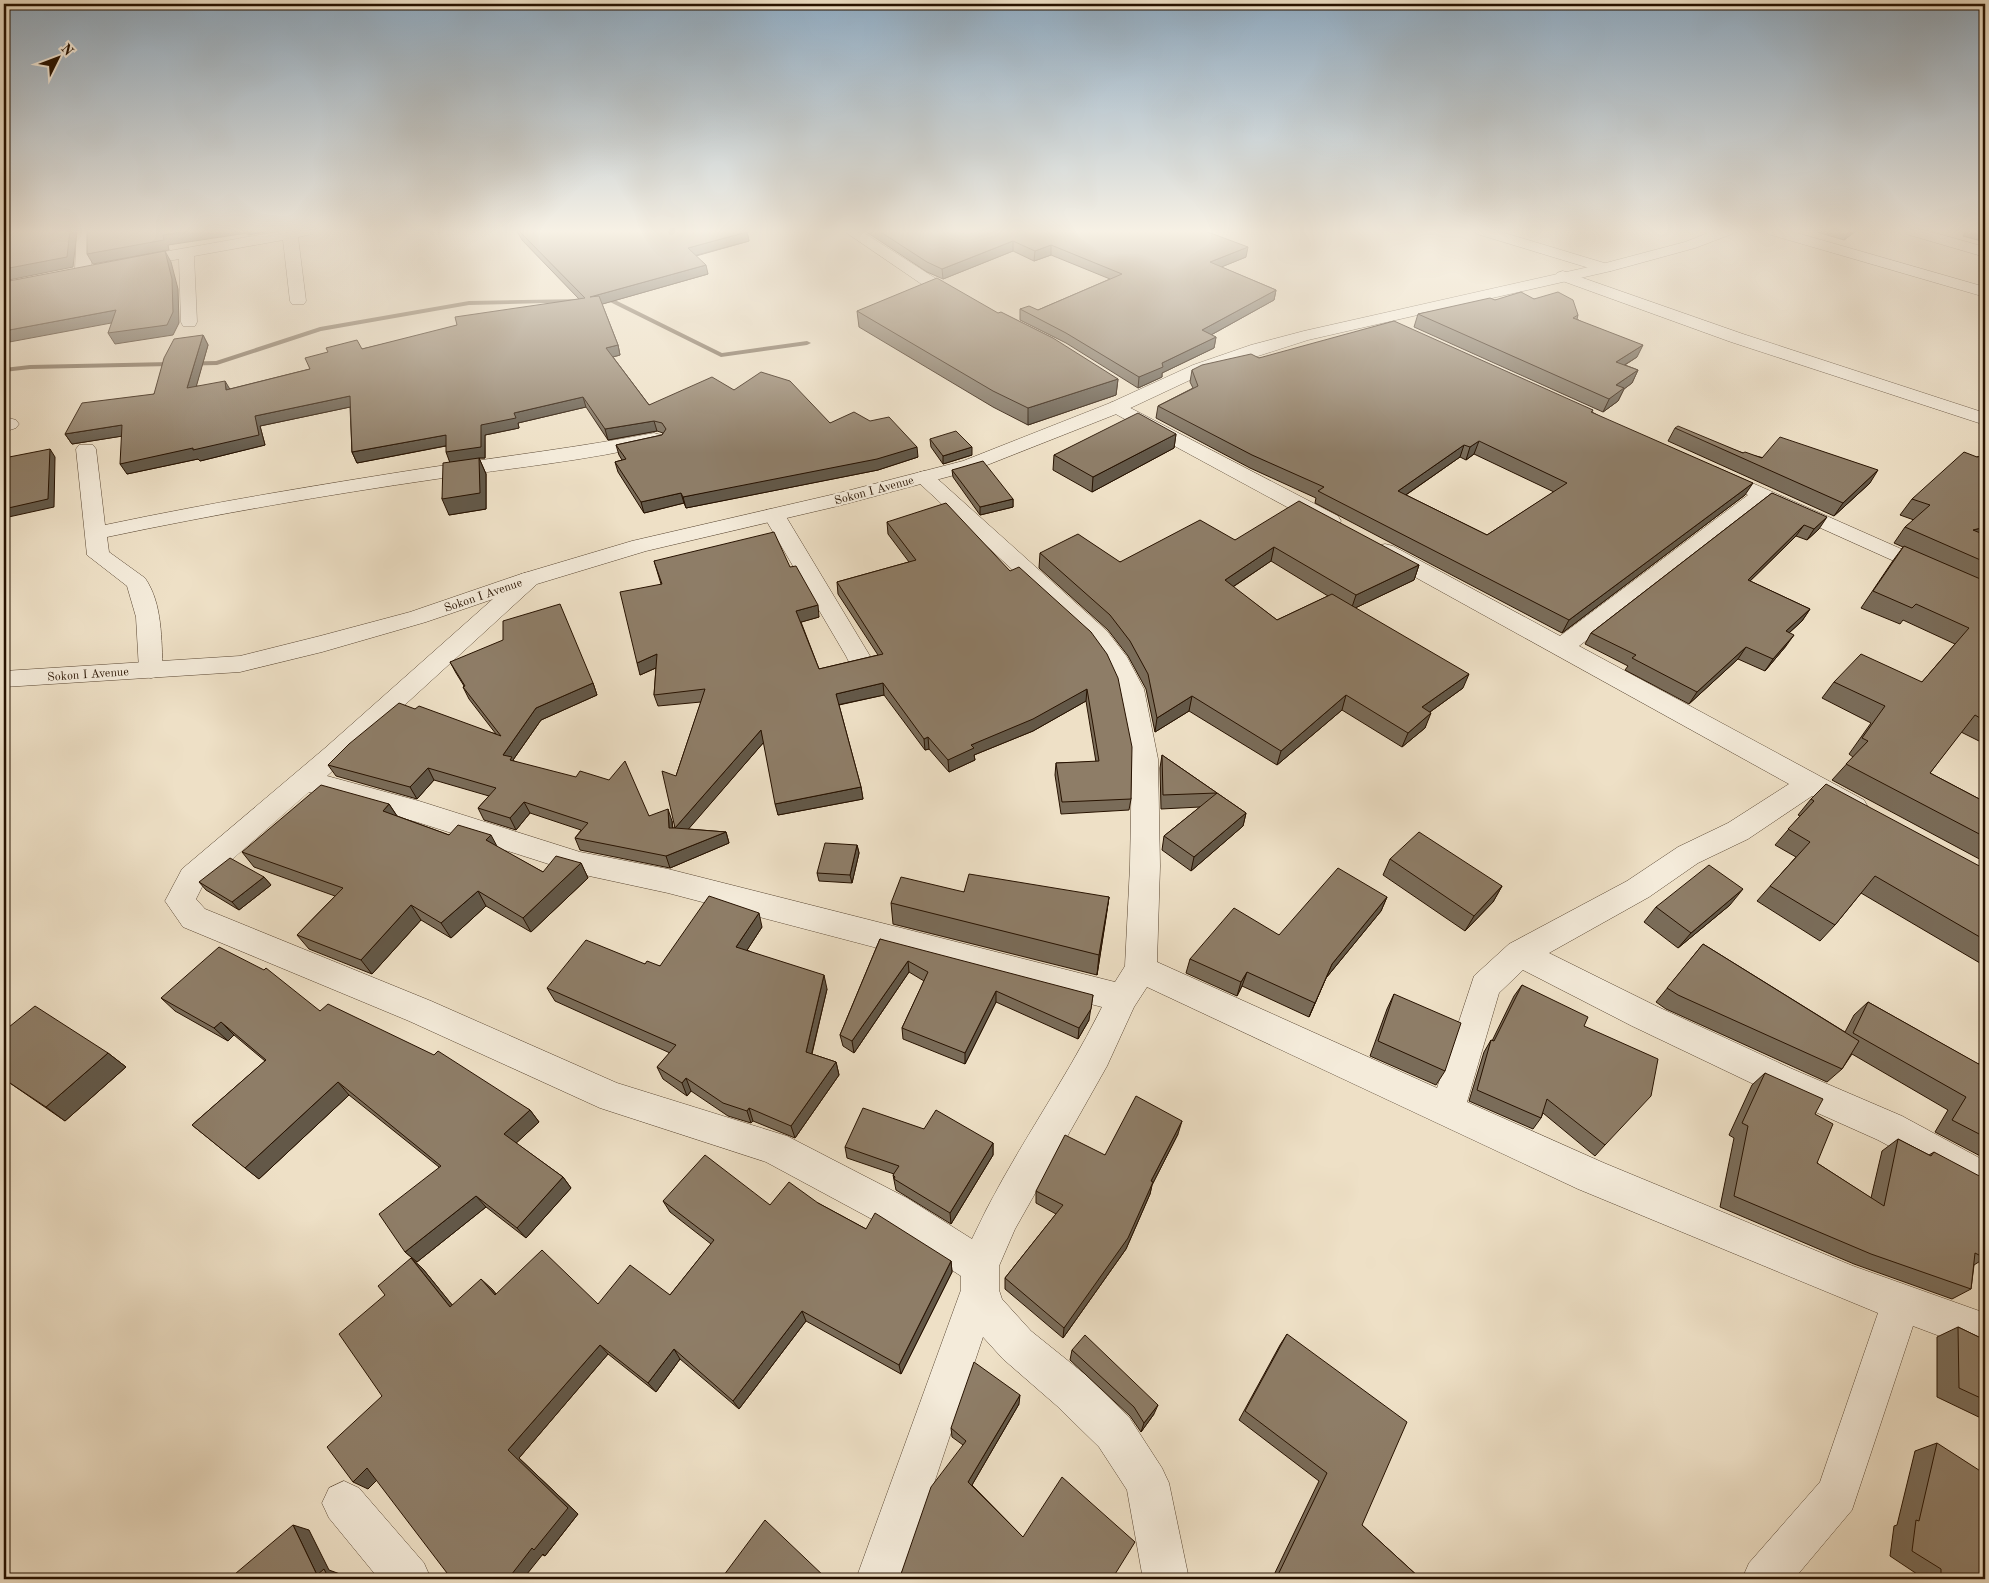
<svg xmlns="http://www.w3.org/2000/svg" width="1989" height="1583" font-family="'Old Standard TT',serif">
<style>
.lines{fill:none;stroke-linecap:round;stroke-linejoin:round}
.stream{fill:#76644f;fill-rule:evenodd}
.minor-casing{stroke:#594632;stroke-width:1}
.tertiary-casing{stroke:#594632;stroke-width:1}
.minor{fill:#f4ebda;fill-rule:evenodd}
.tertiary{fill:#f4ebda;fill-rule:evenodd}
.wall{fill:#7a6c59;stroke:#271200;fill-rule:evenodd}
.shaded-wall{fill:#635848;stroke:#271200}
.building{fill:#8e7d67;stroke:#271200;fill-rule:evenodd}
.labels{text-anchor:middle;stroke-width:4.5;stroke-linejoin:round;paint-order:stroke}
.far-street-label{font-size:12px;fill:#271200;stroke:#f4ebda}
</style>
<rect width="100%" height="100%" fill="#eee0c6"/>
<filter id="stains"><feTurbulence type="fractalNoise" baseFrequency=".004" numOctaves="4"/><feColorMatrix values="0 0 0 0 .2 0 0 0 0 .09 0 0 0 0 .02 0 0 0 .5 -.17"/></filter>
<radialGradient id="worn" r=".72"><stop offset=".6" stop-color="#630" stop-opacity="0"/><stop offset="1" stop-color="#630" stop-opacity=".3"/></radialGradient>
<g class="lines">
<path class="stream" d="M600,298L613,299L722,353L807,341L811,343L807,345L721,357L610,302L598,301L597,300Z
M582,299L585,301L584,302L469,305L321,331L217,365L30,369L4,372V368L30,365L216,361L320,327L469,301Z"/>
<g class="minor-casing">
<path id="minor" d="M77,231H91V272L83,277L75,272Z
M282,231H315L313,234L298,237L306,301L304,304H292L290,301L283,240L194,256L197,322L195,326H183L181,322L179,259L130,268L122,263L130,258Z
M844,231H861L968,299L960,304L954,302L920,283Z
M1475,231H1498L1611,265L1613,268L1611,271H1599L1477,234Z
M1766,231H1790L1985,287V297L1768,234Z
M1904,231H1928L1985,247V257L1906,234Z
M1563,271L1743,334L1985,413V425L1731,342L1557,279L1555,276L1557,273Z
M1117,401L1338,516L1341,521L1338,526L1330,527L1322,526L1110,411L1108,407L1110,403Z
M9,418L16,420L19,424L16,428L4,432V420Z
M654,433L661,435L664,439L661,443C587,461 511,468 436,479C326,495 216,514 107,537L109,552L145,578C163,604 161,640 163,670L160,676L151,678L142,676L139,670L136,617L127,586L87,555L76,449L79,445H93L96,449L105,525C214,502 324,484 433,467C507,456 581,447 654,433Z
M1716,467L1985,586V602L1765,503L1579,646L1864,800L1868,807L1864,814L1854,817L1812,796L1748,839L1698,863L1649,897L1549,953L1656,1006L1790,1068L1902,1116L1985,1161V1198L1878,1140L1766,1090L1632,1026L1523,970L1499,993L1467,1102L1604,1163L1853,1266L1985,1313V1353L1913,1326L1852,1510L1794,1579H1742L1749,1563L1820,1482L1878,1313L1578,1189L1147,987L1134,1007L1107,1066L1015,1229L999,1266V1290L1002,1299L1031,1331L1087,1376L1129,1417L1162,1468L1169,1483L1189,1579H1143L1127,1490L1099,1447L1057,1406L1003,1359L983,1337L902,1579H856L961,1290V1276L881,1224L766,1162L600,1108L409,1021L183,927L165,901L182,869L325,748L521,574L529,572L537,574L540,579L537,584L327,776L419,801L580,852L668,869L1115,982L1125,966L1130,866L1132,759L1118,689L1107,665L1091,643L917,481L914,477L917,473L924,471L931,473L1107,631L1127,657L1144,689L1158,759L1160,866L1157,962L1437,1088L1474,976L1509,944L1627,881L1678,847L1728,823L1789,784L1377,556L1374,551L1377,546L1385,544L1393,546L1560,636L1748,495L1709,477L1706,473L1709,469ZM309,792L417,822L580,874L668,893L1102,1007C1063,1086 1009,1158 972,1239L907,1198L787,1136L617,1083L431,1001L205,909L196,899L203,885Z
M774,509L782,510L785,515L870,656L867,662L858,664L849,662L846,656L763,515L766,510Z
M344,1481L359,1488L424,1563L431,1579H379L329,1518L322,1503L329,1488Z"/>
</g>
<g class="tertiary-casing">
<path id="tertiary" d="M1713,231H1734L1732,234L1695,248L1611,271L1308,340L1205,373L1124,411L977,469L838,506L646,551L537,584L426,622L322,652L240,672L4,687V671L240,656L320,636L410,612L521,574L632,541L835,494L963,461L1110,403L1193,365L1251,345L1304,331L1602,264L1685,242Z"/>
</g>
<use href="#minor" class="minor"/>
<use href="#tertiary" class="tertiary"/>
</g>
<path class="wall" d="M517,231H745L747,232L749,241L696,256L708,274L602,304L618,345L620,355L613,357L649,405L734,390L830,423L918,457L878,470L686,508L684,503L644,513L618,472L615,462L622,460L619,455L616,445L662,435L663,433L657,431L608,440L586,407L518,423L519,428L485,435V458H479L486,474V509L449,515L450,462L446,446L357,463L352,452L350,407L260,426L265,445L200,461L198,459L127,474L122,436L72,444L65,434L154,394L203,335L208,345L196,386L230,389L310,369L362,349L579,299L522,240Z
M865,231H1205L1246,257L1221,267L1276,290L1274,300L1211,335L1216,337L1214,348L1162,373V377L1138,388L1066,343L1020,320V309L1038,310L1110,279L1051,255L1034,261L1013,251L943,279L927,272Z
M1814,231H1856L1844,240Z
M1966,231H1985V242L1963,236Z
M1534,299L1578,315L1577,319L1637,357L1625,365L1638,370L1632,383L1624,389L1618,401L1603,412L1414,327L1418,314L1495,300Z
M857,311L1118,379L1116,395L1028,425L993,407L859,327Z
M1259,358L1593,410L1592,412L1745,495L1562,633L1315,503L1316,498L1250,468L1156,418L1158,406L1193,388L1190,382L1192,370ZM1474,454L1554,492L1487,535L1406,495L1460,457L1466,460Z
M1675,428L1743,453L1870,483L1834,516L1668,441Z
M1176,434L1174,448L1092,492L1053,470L1054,455Z
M930,439L972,455L943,464L931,447Z
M1985,455V744L1961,732L1930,773L1985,802V862L1832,780L1853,757L1849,754L1871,723L1822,698L1834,682H1922L1955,644L1903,620L1900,624L1861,608L1892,562L1903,547L1894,543L1905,527L1914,520L1900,515L1912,499L1977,457Z
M952,470L1013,499V507L980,515L953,477Z
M1772,493L1819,529L1807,540L1796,536L1750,581L1810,609L1802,621L1789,633L1786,646L1765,671L1738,659L1689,704L1625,670L1628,666L1585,644L1591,633Z
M887,522L1010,571L1091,632L1131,799L1129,810L1061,814L1055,775L1056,763L1096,762L1086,701L1033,731L974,755L975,760L949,772L929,749L925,750L884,695L839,705L861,787L863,799L778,815L764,742L688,829L726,832L729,843L670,868L580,850L575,838L581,830L530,813L516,830L484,820L478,808L489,796L434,780L417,799L336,776L328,765L415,709L496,734L469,699L463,687L464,686L456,673L450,662L593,683L597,695L541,720L513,760L514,761L649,816L672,821L673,828H675L676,776L701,702L658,706L654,695L656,668L640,675L661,584L654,561L790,567L819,617L801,622L819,669L878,655L838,594L837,582L909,562L888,534Z
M1235,540L1419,565L1414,580L1355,608L1463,688L1430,712L1425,728L1402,747L1342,710L1277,765L1189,711L1155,732L1146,689L1128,656L1108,630L1039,568L1040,553L1120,562ZM1271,561L1328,596L1277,620L1233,587Z
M1162,755L1246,813L1243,826L1191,871L1162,850L1164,836L1200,807L1161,809L1160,768Z
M1811,799L1985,869V966L1861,893L1835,925L1820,941L1757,901L1796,857L1775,845L1800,816L1798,815Z
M389,804L397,816L449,835L497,847L543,872L581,863L588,878L531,932L486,906L451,938L421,920L372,974L309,949L297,935L335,896L254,867L242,852Z
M857,845L859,853L852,883L819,881L817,873Z
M1390,859L1502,886L1493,902L1465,931L1383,875Z
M264,877L271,885L239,910L206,890L199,882Z
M964,892L1109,897L1097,975L893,924L891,903Z
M1387,897L1381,911L1326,978L1309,1017L1242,986L1237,996L1186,973L1190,959L1279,935Z
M1730,905L1678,948L1644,922L1656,907Z
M762,927L747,950L827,989L812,1054L836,1062L839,1075L795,1138L753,1121L751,1123L728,1116L691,1091L687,1096L663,1079L657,1067L670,1053L555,1001L547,988L645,964L660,966Z
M880,939L1089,1020L1078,1039L996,1002L965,1064L903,1039L902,1028L924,981L909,972L854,1053L843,1046L840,1035Z
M1703,944L1845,1032L1854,1015L1868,1002L1978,1064L1985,1059V1158H1984L1935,1132L1948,1110L1852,1054L1842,1069L1827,1082L1666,1009L1656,1002Z
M1522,985L1584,1026L1605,1145L1595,1156L1543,1113L1541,1118L1533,1129L1469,1101L1484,1052L1491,1040L1492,1041L1514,996Z
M1394,994L1445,1071L1436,1085L1370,1056L1387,1009Z
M161,998L320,1011L530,1110L539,1122L516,1143L563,1177L571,1188L526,1238L486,1207L417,1262L405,1252L439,1167L349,1095L259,1179L192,1125L265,1061L234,1035L228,1041L175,1011Z
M4,1031L108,1053L126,1067L65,1121L4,1079Z
M1765,1073L1815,1114L1817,1163L1871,1198L1882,1151L1898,1139L1929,1155L1934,1152L1985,1258L1974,1265L1971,1289L1952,1299L1854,1264L1720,1207L1734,1138L1729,1135L1752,1085Z
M924,1129L993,1143V1155L951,1224L896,1190L893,1175L894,1174L847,1158L845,1147Z
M1178,1134L1152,1185L1150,1194L1126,1249L1063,1338L1005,1289V1278L1056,1214L1036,1203V1191L1105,1155Z
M663,1201L770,1205L818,1203L866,1229L951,1261L952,1272L901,1374L806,1321L739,1409L680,1359L656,1392L608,1354L519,1458L578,1514L545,1556L377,1480L368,1489L382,1396L385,1295L411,1258L423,1269L452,1305L492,1289L496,1294L598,1304L670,1295L711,1244L670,1212Z
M1958,1327L1985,1340V1420L1937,1397V1337Z
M1287,1334L1362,1525L1421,1579H1272L1319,1481L1239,1420L1280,1345Z
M1072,1350L1154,1414L1141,1432L1130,1416L1070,1360Z
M1019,1404L972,1485L1023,1537L1135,1542L901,1574L963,1445L952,1437L951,1428Z
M1937,1443L1985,1579H1917V1574L1890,1556L1894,1526L1897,1525L1915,1451Z"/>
<path class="shaded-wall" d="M70,231H77L73,267L4,281V269Z
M189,231H270L248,235L247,233L168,245L169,250L93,264L87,254L163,235Z
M1849,231H1856L1844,240Z
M747,232L749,241L690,257L688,248Z
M1013,241V251L943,279L942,269Z
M1051,245V255L1034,261L1035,251Z
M1248,247L1246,257L1209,272L1210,262Z
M165,251L171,262L178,289L179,323L173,335L115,344L108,333Z
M706,265L708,274L592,307L590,297Z
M1276,290L1274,300L1200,341L1202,330Z
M116,310L122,321L4,343V331Z
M203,335L208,345L193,398L187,388Z
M1216,337L1214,348L1162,373V377L1138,388L1139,377L1162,363Z
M618,345L620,355L609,358L606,348Z
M1643,345L1637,357L1610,374L1616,362Z
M1638,370L1632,383L1624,389L1618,401L1603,412L1616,385Z
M1118,379L1116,395L1028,425V408Z
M225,381L231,391L226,390Z
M350,396L355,406L260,426L265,445L200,461L198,459L127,474L120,464L255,416Z
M583,397L586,407L518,423L519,428L485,435V458H479L486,474V509L449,515L442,499L450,463L446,452L481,425L514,413Z
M654,421L657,431L608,440L605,429Z
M122,425L129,435L72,444L65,434Z
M1176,434L1174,448L1092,492L1093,477Z
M446,435L450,445L357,463L352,452Z
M1479,441L1474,454L1466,460L1470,447Z
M1464,445L1460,457L1394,503L1398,491Z
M917,447L918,457L878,470L686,508L683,497Z
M972,447V455L943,464V456Z
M50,449L55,457L54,507L4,518V509Z
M1878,470L1870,483L1834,516L1843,503Z
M1753,483L1745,495L1562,633L1569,620Z
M681,493L684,503L644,513L641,502Z
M1013,499V507L980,515V507Z
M1827,517L1819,529L1807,540L1814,529Z
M1804,525L1796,536L1740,591L1748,580Z
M1985,527V539L1973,530Z
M1274,547L1271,561L1222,594L1225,580Z
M1419,565L1414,580L1351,610L1356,595Z
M818,605L819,617L798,623L796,611Z
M1810,609L1802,621L1778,643L1786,631Z
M1794,635L1786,646L1765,671L1773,659Z
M1746,647L1738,659L1689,704L1697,692Z
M657,654L660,666L640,675L637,663Z
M1469,674L1463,688L1416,722L1422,707Z
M593,683L597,695L541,720L513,760L518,769L503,755L536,708Z
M883,683L884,695L837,705L836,694Z
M1087,689L1086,701L1033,731L974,755L975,760L949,772L948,760L971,745Z
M1346,695L1342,710L1277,765L1281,751Z
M1192,696L1189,711L1155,732L1157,718Z
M1431,713L1425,728L1402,747L1408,733Z
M761,730L764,742L679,840L675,828Z
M928,737L929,749L925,750L924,739Z
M428,768L434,780L417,799L410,787Z
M861,787L863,799L778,815L775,804Z
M524,802L530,813L516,830L510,818Z
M389,804L399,819L383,811Z
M668,809L672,821L673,839L669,828Z
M1246,813L1243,826L1191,871L1194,857Z
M726,832L729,843L670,868L666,856Z
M491,835L499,850L486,840Z
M857,845L859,853L852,883L850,875Z
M581,863L588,878L531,932L523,918Z
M264,877L271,885L239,910L232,902Z
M1502,886L1493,902L1465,931L1474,916Z
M1743,889L1730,905L1678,948L1691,933Z
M478,891L486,906L451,938L441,923Z
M1109,897L1106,918L1097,975L1099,955Z
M1387,897L1381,911L1326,978L1309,1017L1332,964Z
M411,905L421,920L372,974L361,960Z
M759,913L762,927L740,961L736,947Z
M908,961L909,972L854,1053L852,1041Z
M1247,972L1242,986L1237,996L1241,982Z
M824,975L827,989L809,1065L806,1052Z
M996,991V1002L965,1064V1053Z
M1093,995L1089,1020L1078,1039L1079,1028Z
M221,1022L234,1035L228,1041L214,1028Z
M108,1053L126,1067L65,1121L46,1107Z
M836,1062L839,1075L795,1138L791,1126Z
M686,1078L691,1091L687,1096L682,1083Z
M338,1082L349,1095L259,1179L245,1168Z
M749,1108L753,1121L751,1123L747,1111Z
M530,1110L539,1122L513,1146L504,1134Z
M1182,1121L1178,1134L1152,1185L1150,1194L1126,1249L1063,1338L1064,1328L1151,1181Z
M993,1143V1155L951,1224L950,1213Z
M563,1177L571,1188L526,1238L517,1228Z
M476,1196L486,1207L417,1262L405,1252Z
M411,1258L423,1269L462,1317L450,1307Z
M951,1261L952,1272L901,1374L899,1365Z
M481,1279L492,1289L506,1306L495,1295Z
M802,1311L806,1321L739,1409L733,1401Z
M600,1345L608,1354L519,1458L578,1514L545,1556L543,1554L523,1579H508V1450Z
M674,1349L680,1359L656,1392L648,1383Z
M1020,1395L1019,1404L969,1490L968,1482Z
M1158,1405L1154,1414L1141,1432L1144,1423Z
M367,1468L382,1475L368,1489L353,1482Z
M293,1525L309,1530L329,1570L340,1574L343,1579H329L317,1575Z
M185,1576L196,1579H186Z"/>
<path class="building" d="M4,231H70L67,257L4,269Z
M87,231H189L163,235L164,240L87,254Z
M519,231H745L747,232L688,248L706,265L590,297L599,296L618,345L606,348L649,405L712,377L734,390L761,372L790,381L830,423L854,412L870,421L889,417L917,447L877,459L683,497L681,493L641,502L615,462L626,459L616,445L662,435L666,429L662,423L654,421L605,429L583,397L514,413L516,418L481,425V447L446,452V435L352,452L350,396L255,416L259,435L193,450V448L120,464L122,425L65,434L82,403L154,394L164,358L174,339L203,335L187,388L225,381L226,390L310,369L305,358L328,352L326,348L357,340L362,349L457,325L455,317L585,298Z
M879,231H1205L1248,247L1210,262L1276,290L1202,330L1216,337L1162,363L1163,367L1139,377L1066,333L1020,309L1029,306L1038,310L1122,274L1051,245L1035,251L1013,241L942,269L927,262Z
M165,251L172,279L173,312L167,325L108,333L116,310L4,331V282Z
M937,278L998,313L1001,312L1053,338L1118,379L1028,408L993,391L857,311Z
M1521,292L1534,299L1558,292L1573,300L1578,315L1573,318L1643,345L1616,362L1638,370L1616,385L1624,388L1609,399L1418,314L1490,298L1495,300Z
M1394,321L1593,410L1591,412L1753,483L1569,620L1318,491L1324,487L1252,455L1158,406L1198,386L1192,370L1202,365L1251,354L1259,358ZM1479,441L1567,483L1487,535L1398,491L1464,445L1470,447Z
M1138,413L1176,434L1093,477L1054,455Z
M1678,426L1743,453L1745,452L1762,458L1780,437L1878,470L1843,503L1675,428Z
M956,431L972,447L943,456L930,439Z
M50,449L48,499L4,509V458Z
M1964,452L1977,457L1985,455V527L1973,530L1985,535V562L1905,527L1930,505L1912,499Z
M479,458L480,493L442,499L443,463Z
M983,461L1013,499L980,507L952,470Z
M1772,493L1827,517L1814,529L1804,525L1748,580L1810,609L1786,631L1794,635L1773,659L1746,647L1697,692L1632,658L1636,655L1591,633Z
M1299,501L1419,565L1356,595L1274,547L1225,580L1277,620L1332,594L1469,674L1422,707L1431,713L1408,733L1346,695L1281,751L1192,696L1157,718L1148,674L1130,641L1110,615L1040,553L1078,534L1120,562L1200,520L1235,540Z
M946,503L1010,571L1019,567L1091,632L1107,654L1118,678L1132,747L1131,799L1062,802L1056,763L1099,761L1087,689L1033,719L971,745L974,748L948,760L928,737L924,739L883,683L836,694L861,787L775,804L761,730L675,828L726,832L666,856L575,838L588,823L524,802L510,818L478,808L496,788L428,768L410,787L328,765L349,744L399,703L415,709L419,706L501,736L463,687L465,686L450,662L503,640V621L560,604L593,683L536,708L503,755L512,757L510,760L576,777L580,771L609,780L625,761L649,816L668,809L669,828H675L662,771L676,776L705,689L654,695L657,654L637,663L620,592L662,584L654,561L774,532L790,567L796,566L818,605L796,611L819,669L883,654L837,582L916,560L887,522Z
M1904,546L1985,581V721L1975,715L1930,773L1985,802V837L1846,764L1868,741L1862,738L1885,706L1834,682L1861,654L1922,682L1969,628L1916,604L1912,608L1873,591Z
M1162,755L1246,813L1194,857L1164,836L1217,793L1163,795Z
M1826,784L1985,869V940L1875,876L1835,925L1770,886L1810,842L1788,829L1814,801L1811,799Z
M321,785L389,804L383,811L449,835L458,825L491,835L486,840L543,872L556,856L581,863L523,918L478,891L441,923L411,905L361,960L297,935L343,888L242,852Z
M1419,832L1502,886L1474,916L1390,859Z
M825,843L857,845L850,875L817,873Z
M230,858L264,877L232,902L199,882Z
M1709,865L1743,889L1691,933L1656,907Z
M1338,868L1387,897L1332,964L1315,1003L1247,972L1241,982L1190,959L1234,908L1279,935Z
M969,874L1109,897L1099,955L891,903L901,877L964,892Z
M709,896L759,913L736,947L824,975L806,1052L836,1062L791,1126L749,1108L747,1111L723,1103L686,1078L682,1083L657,1067L676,1045L547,988L586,940L645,964L647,961L660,966Z
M880,939L1093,995L1091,1009L1079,1028L996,991L965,1053L902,1028L928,972L908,961L852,1041L840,1035Z
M1703,944L1859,1041L1842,1069L1678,995L1667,988Z
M219,947L264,970L266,968L320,1011L328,1004L434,1055L438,1051L530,1110L504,1134L563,1177L517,1228L476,1196L405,1252L379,1214L441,1166L338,1082L245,1168L192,1125L266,1060L221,1022L214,1028L161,998Z
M1522,985L1588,1017L1584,1026L1658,1059L1651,1096L1605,1145L1547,1099L1541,1118L1477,1090L1491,1040L1494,1041Z
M1394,994L1461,1023L1445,1071L1378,1041Z
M1868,1002L1984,1067L1985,1064V1137L1952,1120L1966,1097L1853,1033Z
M35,1006L108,1053L46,1107L4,1079V1031Z
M1765,1073L1823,1099L1815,1114L1833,1124L1817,1163L1884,1206L1898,1139L1931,1156L1934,1152L1985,1179V1258L1975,1253L1971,1289L1871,1254L1734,1196L1748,1126L1742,1123Z
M1136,1096L1182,1121L1151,1181L1153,1182L1128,1238L1064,1328L1005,1278L1063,1205L1036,1191L1065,1135L1105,1155Z
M863,1108L924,1129L936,1110L993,1143L950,1213L894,1179L895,1177L893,1175L899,1166L845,1147Z
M705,1155L770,1205L789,1182L818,1203L866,1229L875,1213L951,1261L899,1365L802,1311L733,1401L674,1349L648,1383L600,1345L508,1450L568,1508L534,1550L532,1548L508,1579H453L447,1573L367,1468L353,1482L327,1447L382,1396L339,1334L385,1295L378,1286L411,1258L450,1307L481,1279L495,1295L542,1250L598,1304L630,1265L670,1295L714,1240L663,1201Z
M1958,1327L1985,1340V1400L1959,1388Z
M1287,1334L1407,1422L1362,1525L1421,1579H1276L1327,1473L1245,1411Z
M1085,1335L1158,1405L1144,1423L1134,1407L1072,1350Z
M974,1362L1020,1395L968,1482L1023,1537L1062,1477L1135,1542L1112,1579H892L894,1576L901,1574L931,1487L966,1441L951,1428Z
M1937,1443L1985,1474V1579H1941V1569L1912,1551L1916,1520L1919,1521Z
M765,1520L827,1579H721Z
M293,1525L317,1575L324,1569L329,1579H229Z"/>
<linearGradient id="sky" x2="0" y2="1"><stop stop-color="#8faac0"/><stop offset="0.51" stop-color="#f7f1e5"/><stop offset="1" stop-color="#f7f1e5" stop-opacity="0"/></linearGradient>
<rect width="1989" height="453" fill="url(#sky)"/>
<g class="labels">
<g class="far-street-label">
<text transform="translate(874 490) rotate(-15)" y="4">Sokon I Avenue</text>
<text transform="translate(483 595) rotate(-19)" y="4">Sokon I Avenue</text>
<text transform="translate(88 674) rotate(-4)" y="4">Sokon I Avenue</text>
</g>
</g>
<rect width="1989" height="1583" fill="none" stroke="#eee0c6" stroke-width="20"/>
<rect x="5" y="5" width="1979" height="1573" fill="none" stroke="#271200" stroke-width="2.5"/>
<rect x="10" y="10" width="1969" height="1563" fill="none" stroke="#271200"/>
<g transform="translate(58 58) rotate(48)" stroke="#f4ebda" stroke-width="4" paint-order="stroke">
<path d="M0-4L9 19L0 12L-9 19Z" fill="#271200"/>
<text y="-8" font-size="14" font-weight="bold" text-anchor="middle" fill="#271200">N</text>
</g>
<rect width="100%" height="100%" filter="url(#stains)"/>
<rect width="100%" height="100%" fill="url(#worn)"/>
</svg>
